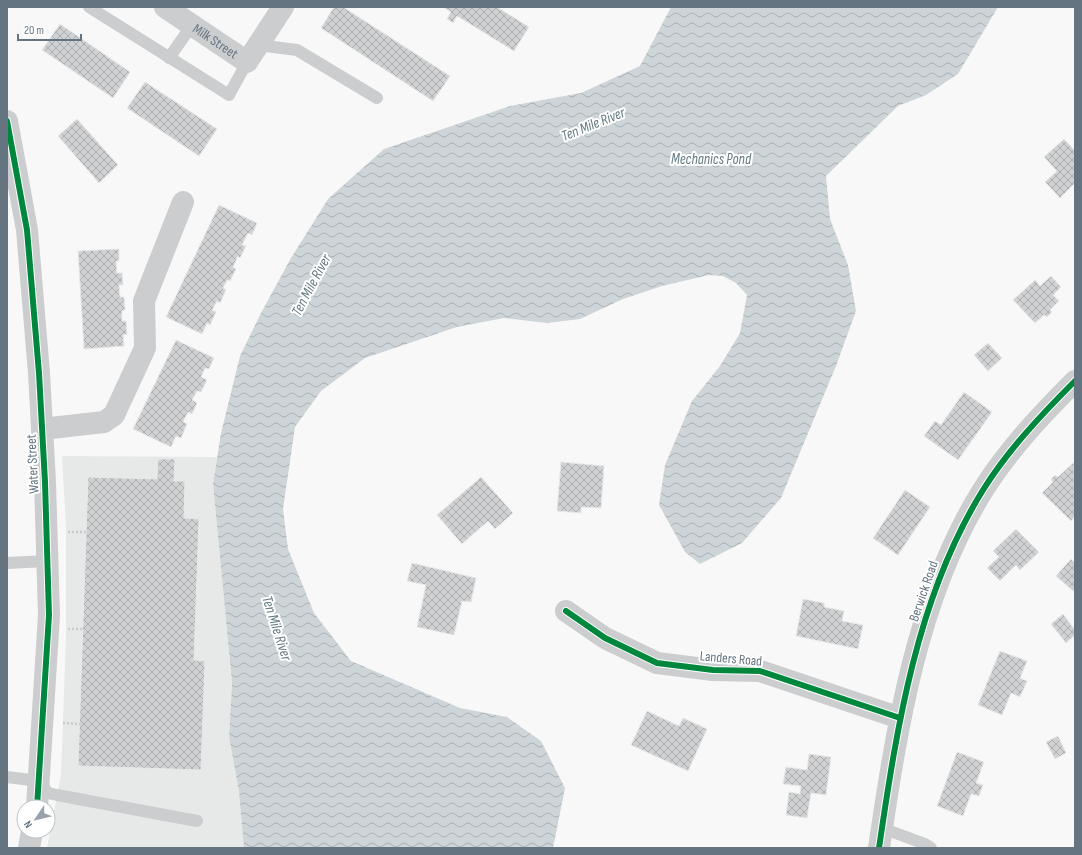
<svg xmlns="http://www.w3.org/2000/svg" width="1082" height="855" font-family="'Sofia Sans Condensed',sans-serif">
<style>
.built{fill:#e7e8e8}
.water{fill:url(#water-waves)}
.building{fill:url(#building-cross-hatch);stroke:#e8e8e8}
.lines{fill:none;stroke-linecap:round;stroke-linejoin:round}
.path{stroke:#c9cacb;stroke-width:2.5;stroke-dasharray:2 2;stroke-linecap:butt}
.service{stroke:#cbcdce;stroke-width:12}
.minor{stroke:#cbcdce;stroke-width:22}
.cycleway-casing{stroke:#fff;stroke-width:8}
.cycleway{stroke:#00873e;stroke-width:6}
.labels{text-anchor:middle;stroke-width:4;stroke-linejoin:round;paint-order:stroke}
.street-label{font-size:14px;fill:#657481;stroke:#fff}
.water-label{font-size:15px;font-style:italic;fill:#657a82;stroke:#fff}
</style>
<defs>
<pattern id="water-waves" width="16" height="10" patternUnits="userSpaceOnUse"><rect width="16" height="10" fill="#ced5d8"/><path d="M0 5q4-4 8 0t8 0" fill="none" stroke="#abb1b5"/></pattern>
<pattern id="building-cross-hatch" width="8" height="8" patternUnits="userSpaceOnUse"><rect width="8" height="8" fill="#cfd1d2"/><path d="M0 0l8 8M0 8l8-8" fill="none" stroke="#acaeb0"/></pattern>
</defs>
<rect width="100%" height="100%" fill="#f8f8f8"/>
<path class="built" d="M62,456L217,457L213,484L232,683L229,736L239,792L244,848H47L61,775L66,637V526Z"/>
<path class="water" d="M671,7H998L958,74L926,95L898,106L826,176L830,219L848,265L856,311L836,366L781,498L742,543L700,564L685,552L659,505L665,465L692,401L720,366L740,333L747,295L736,283L723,276L709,275L662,286L623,299L580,319L547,323L504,318L457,327L365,358L321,391L295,427L283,509L288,549L314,613L351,661L460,708L507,717L541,741L565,788L553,848H244L239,792L229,736L232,683L213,484L221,433L240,356L261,313L291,258L328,199L384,149L510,106L581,93L640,66Z"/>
<path class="building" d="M334,7H343L450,76L433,101L321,28Z
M443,7H497L529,27L514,51L457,16L453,23L447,19L451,12Z
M60,24L130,72L113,98L42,50Z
M145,82L217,129L199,156L127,108Z
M77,119L118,165L99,183L58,136Z
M1064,139L1075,151V183L1060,198L1045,182L1057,171L1044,157Z
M219,205L257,223L252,235L248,233L242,245L246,246L240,258L238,256L233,267L236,269L230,281L227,280L223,288L226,290L220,303L217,301L212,310L216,312L210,325L207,323L202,334L166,317Z
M119,249V261H116L117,273H122L123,285H119L120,297H124L125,310L122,311V321H126L127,334L123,335L124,346L84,349L78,251Z
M1051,276L1061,287L1053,295L1059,301L1050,310L1052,312L1047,317L1044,315L1035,323L1013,300L1035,280L1040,286Z
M176,340L214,358L209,369L205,368L201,377L207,380L201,392L197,391L192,400L197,403L192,414L188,412L183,422L187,424L181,438L176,436L171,447L133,429Z
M988,343L1002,358L988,371L974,355Z
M964,392L992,412L958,460L924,436L935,421L941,425Z
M158,459H175L174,481H185L184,518L199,519L194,660L205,661L201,770L78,766L88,477L157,479Z
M561,462L604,466L601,508L581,507V513L557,511Z
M1074,462L1075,516L1071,521L1042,493L1053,482L1051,479L1055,475L1058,477Z
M481,477L513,513L495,529L488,521L462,544L437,515Z
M905,490L930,507L898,555L873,538Z
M1016,529L1039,552L1020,570L1016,565L1000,581L987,568L999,557L993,551Z
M1071,559L1075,563V589L1073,591L1056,576Z
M412,563L476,578L471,602L462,601L454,635L417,627L426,585L407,581Z
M803,599L824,603V607L844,611L842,621L863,625L858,649L796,636Z
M1063,614L1075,630V635L1066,643L1051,624Z
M1000,651L1027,661L1020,678L1027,681L1020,697L1011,693L1002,715L978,705Z
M647,711L679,726L683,718L707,729L688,771L631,745Z
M1058,736L1066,753L1055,759L1046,742Z
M957,752L984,762L976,783L983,785L979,796L971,794L963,816L937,806Z
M809,754L831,757L826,795L811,793L807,818L786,815L789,792L800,794L801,786L783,784L786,767L807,770Z"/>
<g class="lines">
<path class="path" d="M68,532H86
M68,629H83
M63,723L80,724"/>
<path class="service" d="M89,7L229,95L247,62
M258,45L297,50L377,98
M169,58L192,25
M7,563L47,561
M7,777L39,781L48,793L57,795L197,821
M882,828L925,844L931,848"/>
<g class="minor">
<path id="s1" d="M165,7L247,62L283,7"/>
<path d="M7,121L27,230L39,373L45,482L49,615L37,807"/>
<path d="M42,429L104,422L114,415L145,348L144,301L183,202"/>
<path d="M566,611L605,638L657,663L713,670L760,671L900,718"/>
<path d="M29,848L32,831"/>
<path d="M879,848C897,726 917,596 983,490C1008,450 1042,414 1075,381"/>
</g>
<g class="cycleway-casing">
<path id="cycleway" d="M7,121L27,230L39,373L45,482L49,615L37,807
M566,611L605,638L657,663L713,670L760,671L900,718
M879,848C897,726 917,596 983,490C1008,450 1042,414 1075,381"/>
</g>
<use href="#cycleway" class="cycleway"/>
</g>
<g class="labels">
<g class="street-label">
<text dy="5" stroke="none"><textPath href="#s1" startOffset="61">Milk Street</textPath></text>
<text transform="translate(32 464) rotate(-93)" y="5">Water Street</text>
<text transform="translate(923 591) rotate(-71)" y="5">Berwick Road</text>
<text transform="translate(731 658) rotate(5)" y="5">Landers Road</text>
</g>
<g class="water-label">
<text transform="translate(593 124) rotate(-22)" y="5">Ten Mile River</text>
<text x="711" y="164">Mechanics Pond</text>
<text transform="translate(311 285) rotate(-62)" y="5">Ten Mile River</text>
<text transform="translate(277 628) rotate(72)" y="5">Ten Mile River</text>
</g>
</g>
<rect width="1082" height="855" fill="none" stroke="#657481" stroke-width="16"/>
<g transform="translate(36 819) rotate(235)"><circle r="19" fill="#ffffff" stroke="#c1c7cd"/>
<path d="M0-3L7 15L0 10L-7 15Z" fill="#98a2ab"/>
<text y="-6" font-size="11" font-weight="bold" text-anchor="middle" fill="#657481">N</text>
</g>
<path d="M18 34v6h63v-6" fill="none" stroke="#657481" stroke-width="2"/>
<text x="24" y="34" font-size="12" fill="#657481" stroke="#ffffff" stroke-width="3" paint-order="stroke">20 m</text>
</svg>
